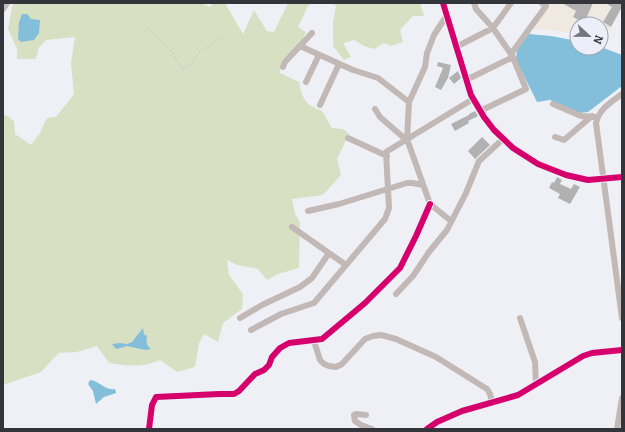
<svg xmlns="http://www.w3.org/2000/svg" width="625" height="432" font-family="Bitter,serif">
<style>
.medical{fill:#f0e9e1}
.green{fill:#d7e0c2}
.water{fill:#83bedb}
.building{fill:#b2b1b2}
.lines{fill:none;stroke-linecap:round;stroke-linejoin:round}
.path{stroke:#b8b1b1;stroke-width:1;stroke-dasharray:1 3;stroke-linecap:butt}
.minor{stroke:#c2b8b6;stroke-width:6}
.cycleway-casing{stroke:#eceef9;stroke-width:8}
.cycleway{stroke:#d6006c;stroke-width:6}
</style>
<rect width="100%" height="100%" fill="#eff0f6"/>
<path class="medical" d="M546,3H622V8L602,43H601V24H577V35L554,30L533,29L550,6Z"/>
<path class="green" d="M13,3H200L210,7L213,3H225L243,34L254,10L267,31L274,32L288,3H313L308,6L298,27L306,32L301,43L281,64L280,73L299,82C302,98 305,105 322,111L332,128L343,129L349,134L337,159L341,175L323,195L292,199L295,214L300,222L299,268L278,274L267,280L258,269L237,265L227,260L229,275L243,294L242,309L223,323L218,342L204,334L199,343L195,367L177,372L160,360C140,368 130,366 109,363L97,346L77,352L59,353L41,372L3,385V115H6L14,121L15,134L31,145L40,133L47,118L56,117L74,94L71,63L75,37L46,40L39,47L36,59H17V49L8,29Z
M331,3H420L424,16H413L400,30L403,42L391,46L384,43L374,49L364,46L354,40L343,43L351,57L344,60L333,46V22L336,6Z"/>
<path class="water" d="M22,14H27L31,19L40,20L39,33L34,40L21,42L18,39L19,22Z
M529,34L551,36L577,41V48L601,47L622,55V86L588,112L579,113L550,100L537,102L516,60L517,50Z
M143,328L144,334L147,336C146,342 146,345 151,349L145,350L127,346L117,349L114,347L112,344L120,343L127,344L132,342Z
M90,380C99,380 104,391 115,389L116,393L104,397L96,404L93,391L88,384Z"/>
<path class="building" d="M562,3H593L584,23L573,17L576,11Z
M605,3H622V7L611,27L603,22L612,7Z
M438,62L451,65L448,78L441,90L435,87L443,68L437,66Z
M458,71L461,78L454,84L449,78Z
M475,111L478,116L468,121L469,123L455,131L451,124L469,115V114Z
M482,137L490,145L475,159L468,151Z
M557,177L562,180L560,184L571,189L574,184L580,187L570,204L558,198L560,194L549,188L552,182L554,183Z"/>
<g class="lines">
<path class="path" d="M147,28L173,53L182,70L191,64L200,52L212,44L224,33"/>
<path class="minor" d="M443,3L471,95L484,117L494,130L513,148L538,164L566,175L588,180L622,177
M474,3L476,9L493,28L513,57L526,89L480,111
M3,9L7,3
M447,15L434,35L427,53L425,67L409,102L407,139L430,204L451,221
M300,46L353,70L378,78L409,102
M456,47L493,28L511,3
M511,54L546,6L542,3
M283,67L285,62L312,33
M466,80L513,57
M306,82L319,55
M622,94C611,102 599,109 596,123L622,318
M553,104L581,116L597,117
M320,105L339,64
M375,109L380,117L403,137L407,139
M555,137L564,140L592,116
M348,138L387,156
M308,211L339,204L407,183H412L423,185
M292,227L346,265
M396,294L413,276L429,252L447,230L466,193L479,161L503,139
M240,318L262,305L300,287L312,278L329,253
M520,318L535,362L536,384
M251,330L281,314L314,303L385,219L389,208L386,152L473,99
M314,341L320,360L324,364L329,366L336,367L342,364L365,339L373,336L381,335L396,339L436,357L487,389L490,394L492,402
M366,415L356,414L354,415L355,421L361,425L372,429
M149,429L152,405L156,397L219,394H234L239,391L255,374L264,370L269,365L272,357L280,348L289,343L322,339L365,303L400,268L416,236L430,204
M427,429L437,422L462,411L518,395L583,356L592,353L622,350
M617,429L622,398"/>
<g class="cycleway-casing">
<path id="cycleway" d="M443,3L471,95L484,117L494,130L513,148L538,164L566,175L588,180L622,177
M149,429L152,405L156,397L219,394H234L239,391L255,374L264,370L269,365L272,357L280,348L289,343L322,339L365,303L400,268L416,236L430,204
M427,429L437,422L462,411L518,395L583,356L592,353L622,350"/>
</g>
<use href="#cycleway" class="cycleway"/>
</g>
<rect width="625" height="432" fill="none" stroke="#34353a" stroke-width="8"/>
<g transform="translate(589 36) rotate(112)"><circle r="19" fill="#eceef9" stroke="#a2a4ad"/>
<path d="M0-3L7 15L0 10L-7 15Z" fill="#75767c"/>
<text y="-6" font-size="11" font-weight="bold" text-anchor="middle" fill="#34353a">N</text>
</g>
</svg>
